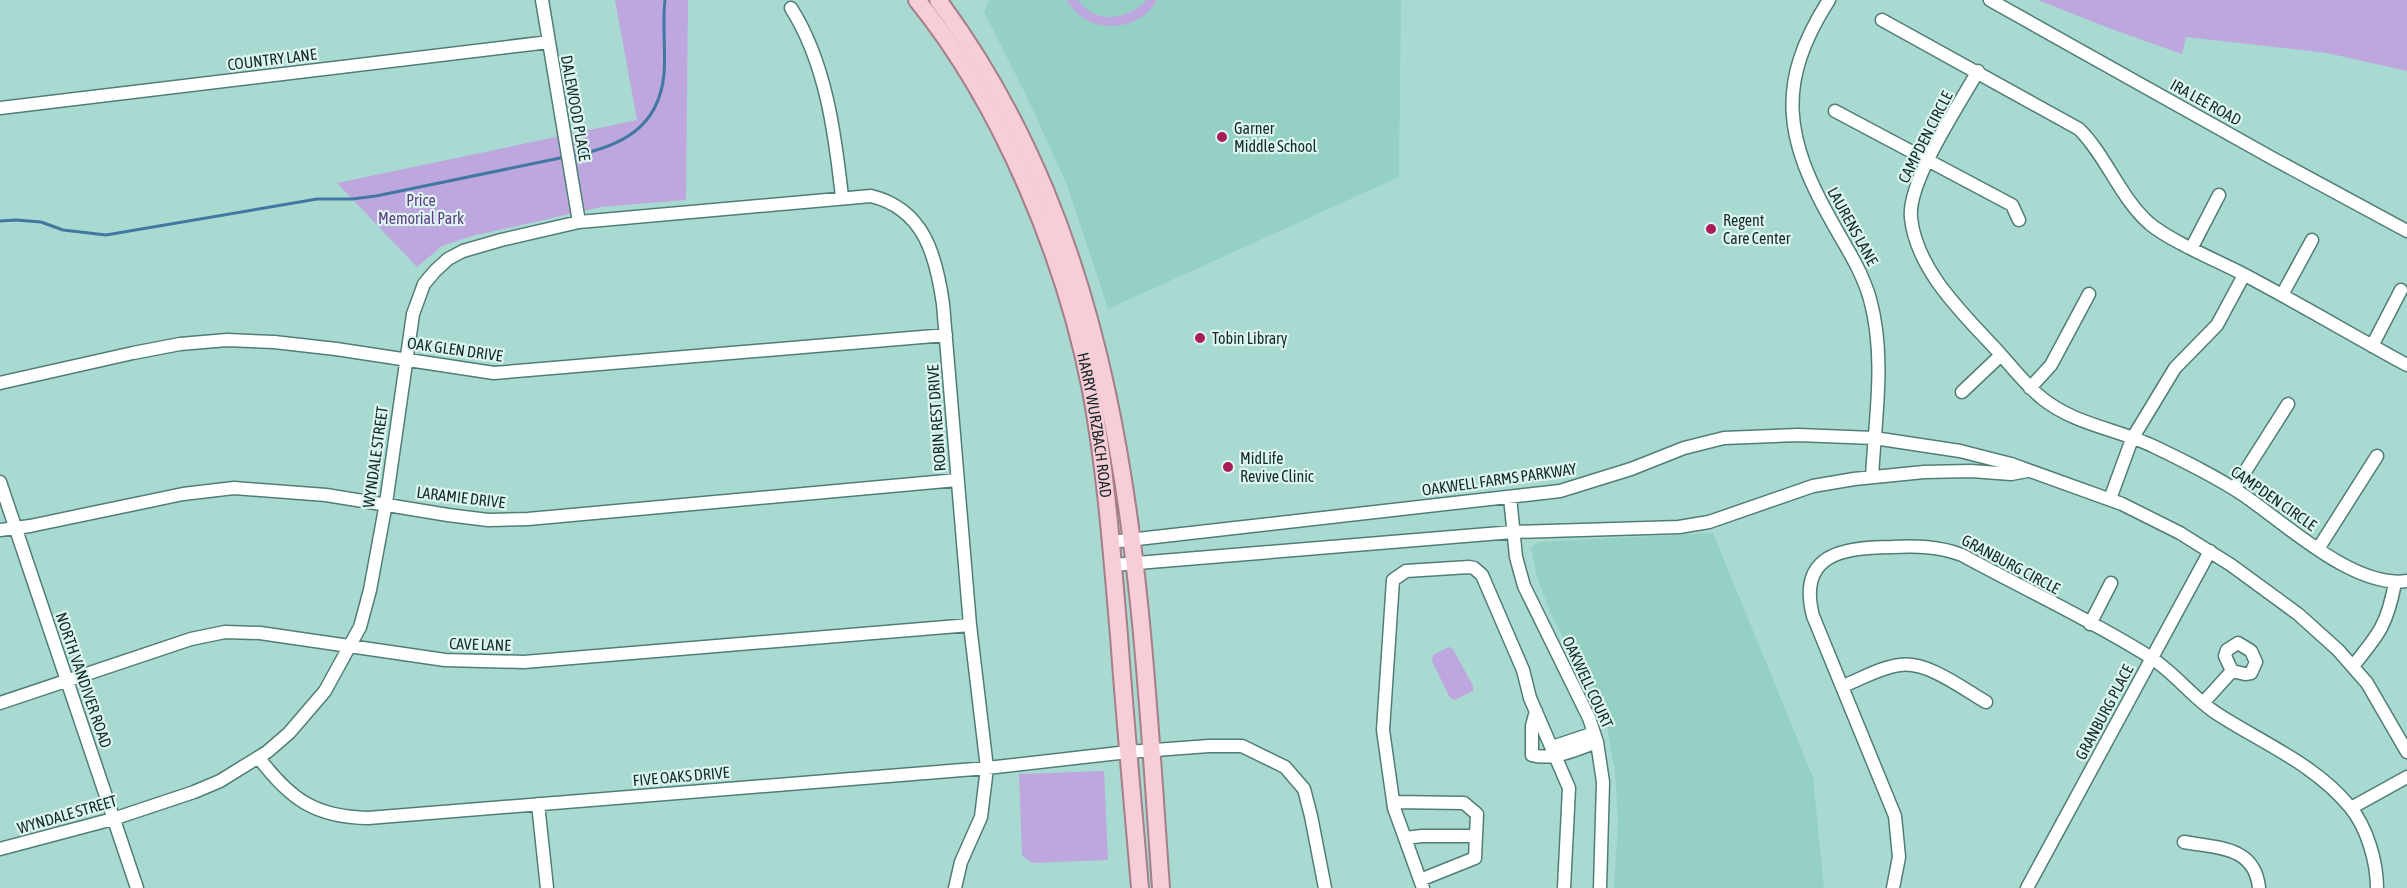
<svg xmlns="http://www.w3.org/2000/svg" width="2407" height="888" font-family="'Asap Condensed',sans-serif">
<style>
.built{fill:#95d0c5}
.green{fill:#bda7de}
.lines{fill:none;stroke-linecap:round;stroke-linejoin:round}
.stream{stroke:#4178a1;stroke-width:3}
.minor-casing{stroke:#507e76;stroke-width:15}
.major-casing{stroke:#a47e88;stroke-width:20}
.minor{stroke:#fff;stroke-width:12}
.major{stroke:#f7cdd7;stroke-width:16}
.poi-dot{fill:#ab1d57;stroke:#ddf5f0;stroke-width:2}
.labels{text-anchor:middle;stroke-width:4.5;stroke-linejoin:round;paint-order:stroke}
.street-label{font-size:16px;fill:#162a26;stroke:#ddf5f0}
.poi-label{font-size:16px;fill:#162a26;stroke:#ddf5f0;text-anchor:start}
.park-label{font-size:16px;fill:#5f3e86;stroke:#ddf5f0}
</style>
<rect width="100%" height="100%" fill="#a9dad1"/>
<path class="built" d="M989,0H1401L1399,177L1108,309L1067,185L1027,97L984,12Z
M1713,533L1813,777L1824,888H1614L1618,821L1615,771L1607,728L1551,614L1537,577L1531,548L1537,542Z"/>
<path class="green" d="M615,0H688L686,200L601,207L472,236L442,246L417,267L337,183L637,120Z
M1066,0H1078C1096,25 1127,20 1147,0H1157C1145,23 1115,32 1091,22C1080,18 1073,9 1066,0Z
M2038,0H2407V71L2327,53L2186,37L2182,54L2114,30Z
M1449,647L1453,649L1473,686V691L1455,700L1450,698L1432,661L1433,655Z
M1104,771L1108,860L1032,863L1022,855L1019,774Z"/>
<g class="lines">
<path class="stream" d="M572,156C619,147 659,129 664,74C666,50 662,24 665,0
M0,221L16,220L41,222L63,230L106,235L317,199H352L376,196L565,157"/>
<g class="minor-casing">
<path id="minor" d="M542,0L579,222
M1829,0C1775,84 1785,139 1832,222C1846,247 1862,271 1870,299C1886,357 1875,419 1872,477
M1990,0L2272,158L2407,231
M791,8C826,63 835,134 842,197
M1882,20L2079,129C2107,157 2120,198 2150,224C2172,242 2216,260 2243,274C2298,303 2352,335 2407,365
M1978,71C1959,105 1907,182 1911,218C1917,273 1967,317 2002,356C2015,371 2027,386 2043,399C2076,425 2118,429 2155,447C2184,461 2215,476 2242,494C2285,523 2354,589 2407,581
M0,108L549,42
M1835,111L2012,205L2019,220
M2192,247L2219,195
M2282,295L2312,240
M2372,346L2401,290
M0,383L133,353L180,344L227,340L274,342L336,349L494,373L946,335
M2030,388L2051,365L2089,294
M1962,392L2001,355
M0,482L137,888
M2234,489L2288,404
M1510,497L1516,557L1524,586L1589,718L1597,742L1603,782L1600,888
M2110,499L2132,439L2175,368L2217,325L2244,275
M0,530L30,526L183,494L234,488L326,495L448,515L488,520L528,519L957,480
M1111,542L1560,491L1631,469L1684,448L1724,438L1798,435L1874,438L1960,451L2011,464L2122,504L2180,533L2231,565L2298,614L2338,650L2367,683L2407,752
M2318,549L2377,456
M1113,565L1513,532L1679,527L1709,522L1813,486L1854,479L1924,472L1971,471L2011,474L2027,471
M2090,624L2111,583
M2353,666C2379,634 2387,625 2395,583
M1843,686C1861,679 1881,667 1900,665C1928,661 1963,689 1986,702
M0,703L191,639L225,632L260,633L445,660L524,662L970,625
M2203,703L2232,671L2225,656L2227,650L2238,643L2251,651L2256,662L2251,673L2245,674L2232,671
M1536,711L1532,726V755C1553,761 1577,749 1597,742
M1552,747L1594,733
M259,758C290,799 315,817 368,818L987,768L1128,752L1209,746H1242L1285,767L1304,789L1311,816L1325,888
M1393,802L1464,803L1477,814L1475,858L1420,880
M538,804L547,888
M2351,808L2407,777
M1405,838L1422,836H1476
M2184,842C2217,848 2255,846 2259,888
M0,849L113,819L194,792L220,781L267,752L289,733L325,691L360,627L370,590L386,503L413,314L424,284L435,271L448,259L463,251L501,240L579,222L871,196C924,209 936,255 943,304L970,625L987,768L981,817L961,862L955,888
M1423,888L1394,808L1383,730L1393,580L1406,571L1469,567L1474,568L1482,575L1523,670L1530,698L1569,788L1564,888
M1893,888L1899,857L1895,816L1813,616C1797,554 1843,547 1892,547C1917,546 1938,546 1962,555C2024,589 2090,619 2150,657C2175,673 2192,697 2216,713C2262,743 2315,764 2350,807C2367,827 2377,862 2377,888
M2027,888L2210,551"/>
</g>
<g class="major-casing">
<g id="major">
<path id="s1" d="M917,0C1002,105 1065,258 1091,390C1106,471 1112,554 1119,636C1125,720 1133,804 1140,888"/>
<path d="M938,0C1131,260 1139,579 1161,888"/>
</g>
</g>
<use href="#minor" class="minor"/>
<use href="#major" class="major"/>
</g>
<g class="poi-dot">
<circle cx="1222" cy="137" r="6"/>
<circle cx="1711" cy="229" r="6"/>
<circle cx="1200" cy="338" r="6"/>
<circle cx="1228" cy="467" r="6"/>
</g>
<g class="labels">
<g class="street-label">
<text transform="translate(272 59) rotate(-7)" y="6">COUNTRY LANE</text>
<text transform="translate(2206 102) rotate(29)" y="6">IRA LEE ROAD</text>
<text transform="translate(576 108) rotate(80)" y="6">DALEWOOD PLACE</text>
<text transform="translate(1925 137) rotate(-63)" y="6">CAMPDEN CIRCLE</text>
<text transform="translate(1853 226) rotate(61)" y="6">LAURENS LANE</text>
<text transform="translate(455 349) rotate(8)" y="6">OAK GLEN DRIVE</text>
<text transform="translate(936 418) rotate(-94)" y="6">ROBIN REST DRIVE</text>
<text dy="6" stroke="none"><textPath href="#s1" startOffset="466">HARRY WURZBACH ROAD</textPath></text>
<text transform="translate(375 457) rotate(-82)" y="6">WYNDALE STREET</text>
<text transform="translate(1499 479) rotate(-8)" y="6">OAKWELL FARMS PARKWAY</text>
<text transform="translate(461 497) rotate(7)" y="6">LARAMIE DRIVE</text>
<text transform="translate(2274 498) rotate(35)" y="6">CAMPDEN CIRCLE</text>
<text transform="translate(2011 564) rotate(28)" y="6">GRANBURG CIRCLE</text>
<text transform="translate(480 644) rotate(2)" y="6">CAVE LANE</text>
<text transform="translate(84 680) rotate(71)" y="6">NORTH VANDIVER ROAD</text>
<text transform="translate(1588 682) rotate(65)" y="6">OAKWELL COURT</text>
<text transform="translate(2104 712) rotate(-62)" y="6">GRANBURG PLACE</text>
<text transform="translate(681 776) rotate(-5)" y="6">FIVE OAKS DRIVE</text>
<text transform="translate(67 814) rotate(-16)" y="6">WYNDALE STREET</text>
</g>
<g class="poi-label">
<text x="1234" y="134">Garner<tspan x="1234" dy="18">Middle School</tspan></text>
<text x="1723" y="226">Regent<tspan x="1723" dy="18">Care Center</tspan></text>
<text x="1212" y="344">Tobin Library</text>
<text x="1240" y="464">MidLife<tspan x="1240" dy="18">Revive Clinic</tspan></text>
</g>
<g class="park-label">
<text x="421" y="206">Price<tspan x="421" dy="18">Memorial Park</tspan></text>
</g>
</g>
</svg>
